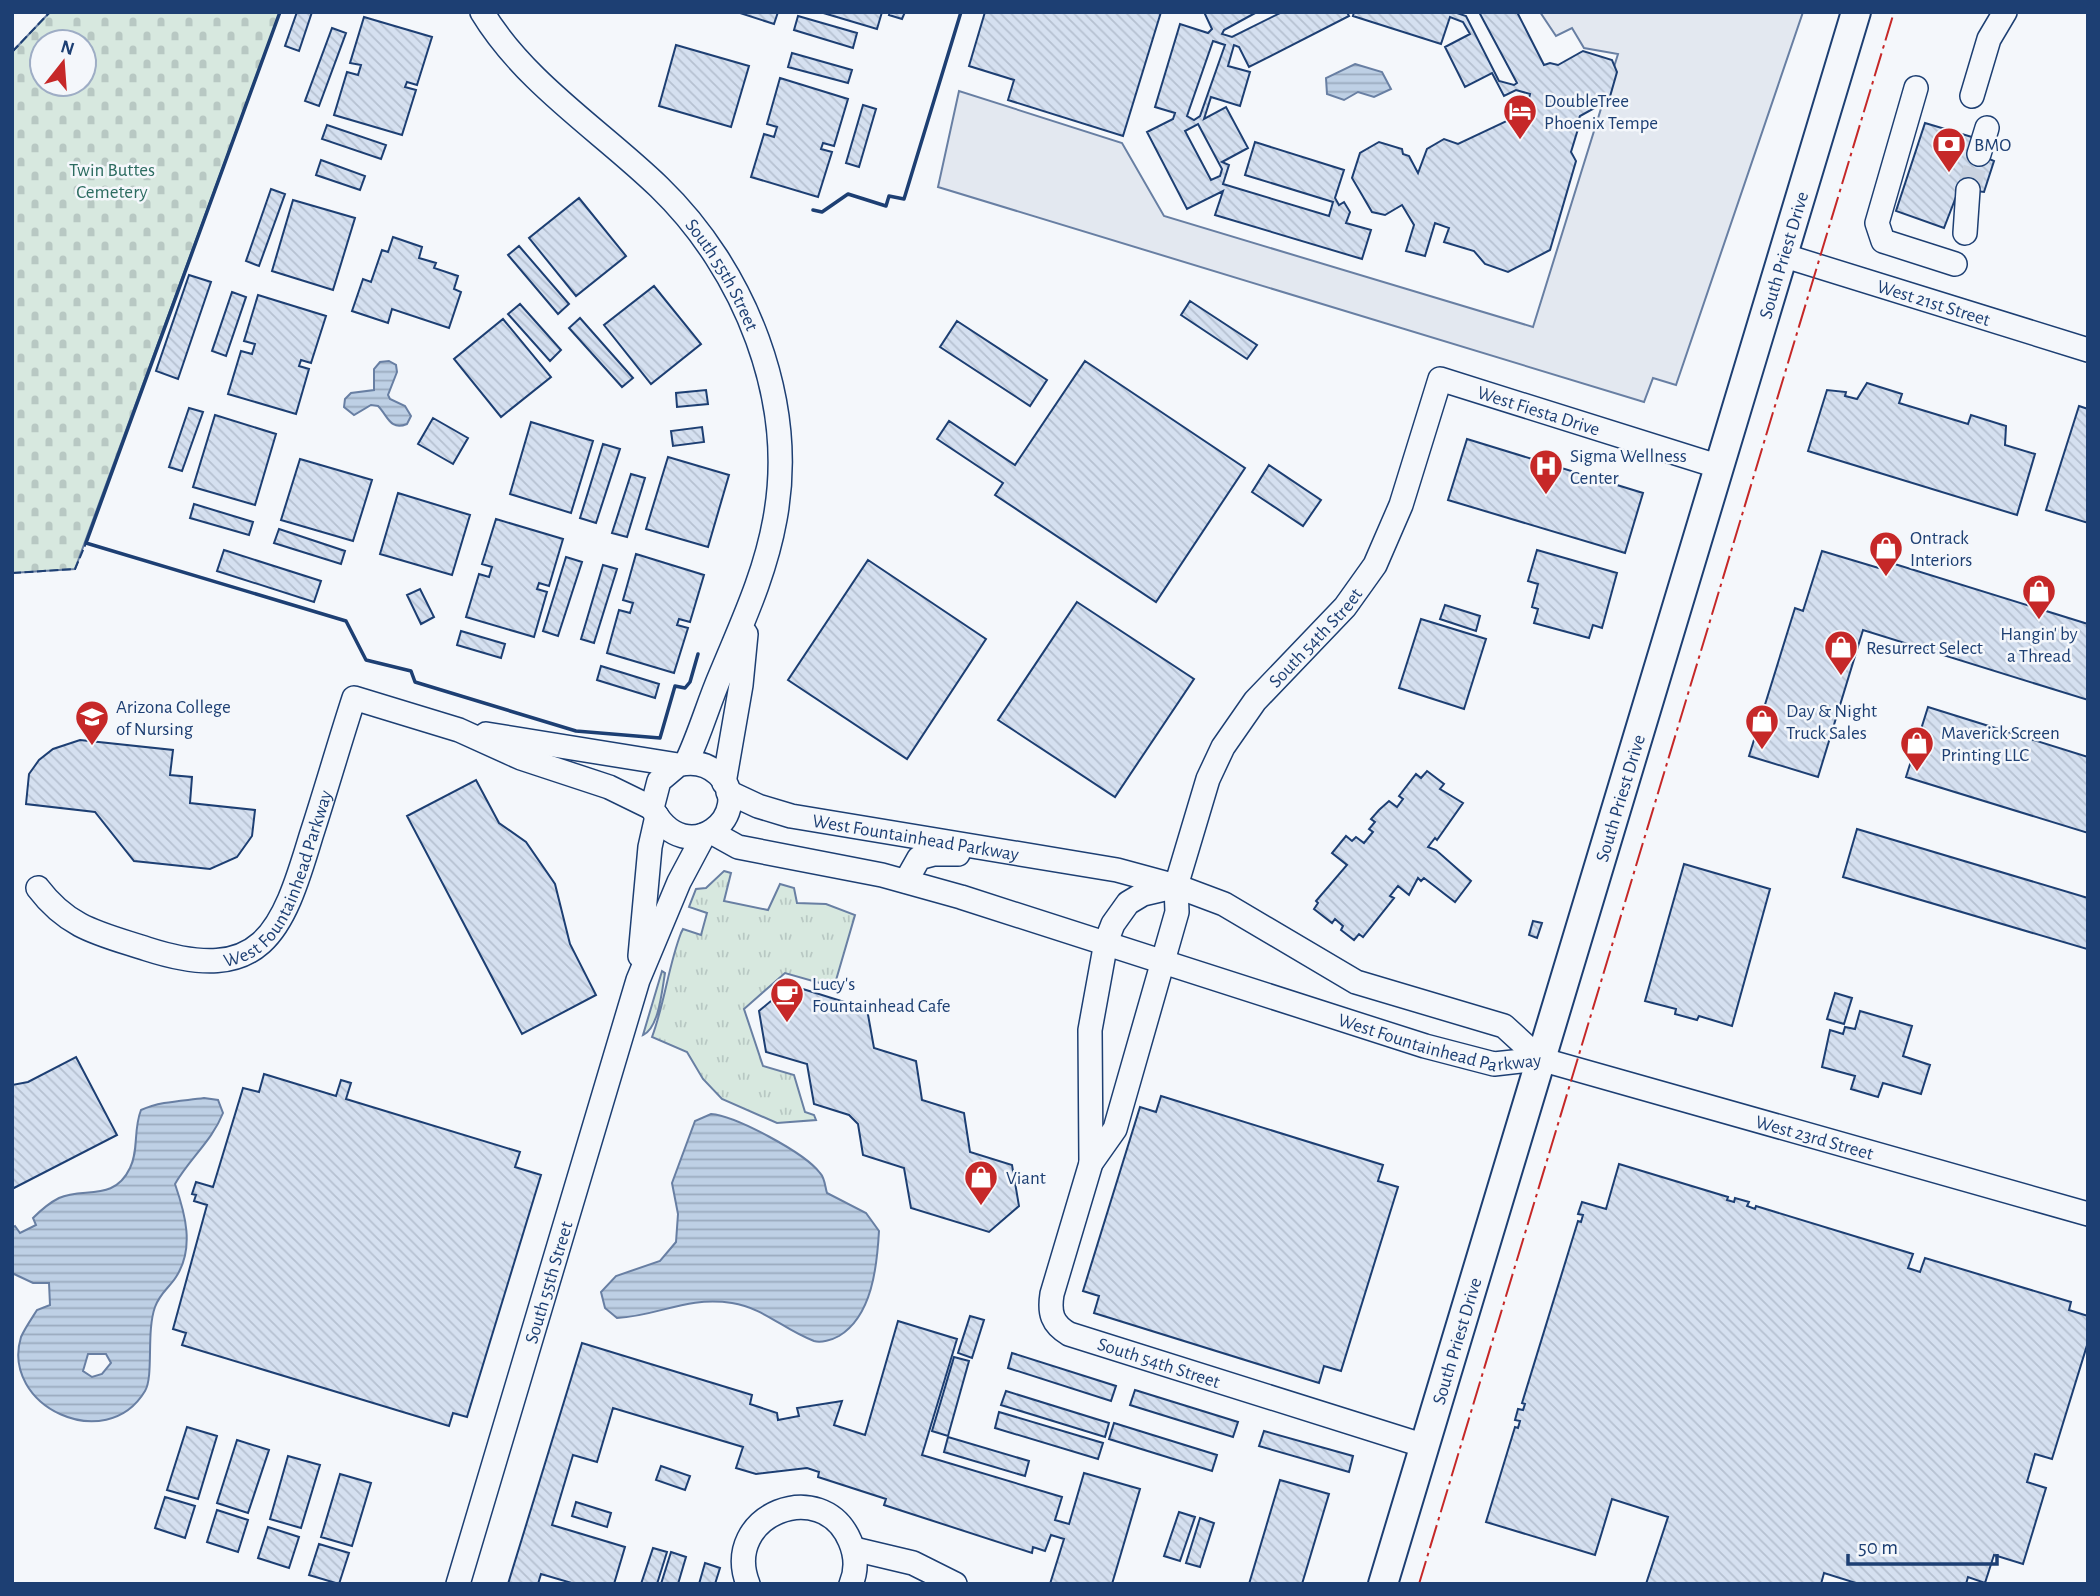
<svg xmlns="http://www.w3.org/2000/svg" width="2100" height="1596" font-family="'Alegreya Sans',sans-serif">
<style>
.grass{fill:url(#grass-tufts);stroke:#687fa3;stroke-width:2}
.cemetery{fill:url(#cemetery-stones);stroke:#687fa3;stroke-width:2;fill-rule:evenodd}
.parking{fill:#e3e8f0;stroke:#687fa3;stroke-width:2}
.water{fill:url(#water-rules);stroke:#687fa3;stroke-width:2;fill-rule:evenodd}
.building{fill:url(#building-back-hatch);stroke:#1d3f73;stroke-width:2;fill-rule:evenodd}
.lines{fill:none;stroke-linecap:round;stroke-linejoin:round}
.minor-tunnel{stroke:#c9d2e0;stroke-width:23;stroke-dasharray:23 11;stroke-linecap:butt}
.minor-casing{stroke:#1d3f73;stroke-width:26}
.major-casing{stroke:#1d3f73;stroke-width:32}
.minor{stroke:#f4f7fb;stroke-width:23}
.major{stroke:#f4f7fb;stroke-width:28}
.fence{stroke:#1d3f73;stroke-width:2;stroke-dasharray:9 3.5;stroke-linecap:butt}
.wall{stroke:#1d3f73;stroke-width:3.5}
.power{stroke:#c62828;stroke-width:2;stroke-dasharray:24 5 3.5 5;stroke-linecap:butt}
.labels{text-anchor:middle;stroke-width:5;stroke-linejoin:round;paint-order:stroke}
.poi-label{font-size:19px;fill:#1d3f73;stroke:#f4f7fb;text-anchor:start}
.park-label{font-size:19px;fill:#2c6c60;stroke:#f4f7fb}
.street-label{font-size:19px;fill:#1d3f73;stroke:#f4f7fb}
</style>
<defs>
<pattern id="grass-tufts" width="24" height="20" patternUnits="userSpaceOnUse" patternTransform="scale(1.75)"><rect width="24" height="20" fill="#d7e8df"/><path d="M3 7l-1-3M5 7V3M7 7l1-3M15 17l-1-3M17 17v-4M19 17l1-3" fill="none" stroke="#b8c8c3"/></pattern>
<pattern id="cemetery-stones" width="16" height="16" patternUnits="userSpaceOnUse" patternTransform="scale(1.75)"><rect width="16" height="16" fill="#d7e8df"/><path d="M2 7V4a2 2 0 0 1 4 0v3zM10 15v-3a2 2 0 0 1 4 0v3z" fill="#b8c8c3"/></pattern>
<pattern id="water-rules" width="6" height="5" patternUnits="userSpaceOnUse" patternTransform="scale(1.75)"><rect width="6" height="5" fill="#bed0e5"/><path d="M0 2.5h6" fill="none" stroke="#9aaabe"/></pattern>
<pattern id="building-back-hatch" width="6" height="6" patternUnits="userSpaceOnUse" patternTransform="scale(1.75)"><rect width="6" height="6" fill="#d5e0f0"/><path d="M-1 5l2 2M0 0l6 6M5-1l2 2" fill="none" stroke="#b6c1d1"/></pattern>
</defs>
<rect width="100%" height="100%" fill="#f4f7fb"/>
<path class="grass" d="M724,871L731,873L724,901L768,910L780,884L794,888L797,903L826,904L855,915L834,987L785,973L744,1009L763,1066L794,1075L805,1112L814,1115L816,1120L777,1123L722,1099L703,1079L687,1052L652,1037C665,1002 668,967 681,933L683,929L701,935L707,913L689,907L696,889L706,888Z
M662,971L665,973C662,990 659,1028 643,1035Z"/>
<path class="cemetery" d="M50,12H280L75,569L12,573V52ZM42,42H84V84H42Z"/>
<path class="parking" d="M1540,12H1803L1676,385L1653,378L1644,402L938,187L959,91L1122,143L1164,216L1533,327L1618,54L1584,48L1572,28L1556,36Z"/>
<path class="water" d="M1355,64L1382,72L1391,89L1374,97L1358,92L1344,100L1327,94L1326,78Z
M389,361L396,365L397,372L388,395L390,399L405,406L411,416L407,424C390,431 388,416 378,406L371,405L354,415L344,407L345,399L351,393L374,390V369L380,362Z
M204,1098L218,1100L223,1113C212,1141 190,1158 175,1184C185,1213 195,1248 176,1277C169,1288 160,1293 155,1307C146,1332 154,1376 145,1391C106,1456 0,1406 21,1337C25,1328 32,1318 37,1310L50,1305L49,1283H33L12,1273V1228L15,1226L20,1233L36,1225L33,1218C40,1211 49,1203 59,1198C84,1187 114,1202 130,1168C139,1150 133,1130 141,1110C161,1101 183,1101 204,1098ZM88,1354H106L111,1363L102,1374L92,1377L83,1371Z
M711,1114C736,1116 805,1153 820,1173C825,1178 825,1187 827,1193L866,1213L879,1231C877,1267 872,1316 839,1336C832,1340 821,1343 814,1341C784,1330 764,1308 732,1303C686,1296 659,1316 617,1318L605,1308L601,1292L616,1276L660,1261L676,1242L678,1214L672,1183L695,1121Z"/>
<path class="building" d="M297,12H312L299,51L285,46Z
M737,12H778L774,24Z
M820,12H882L877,29Z
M890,12H905L902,19L889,15Z
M985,12H1161L1123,136L1008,100L1014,80L969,66Z
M1204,12H1257L1224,30L1222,34L1232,37L1282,12H1347L1349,16L1249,67L1239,47L1234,45L1228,66L1250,72L1240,106L1211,97L1204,119L1226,107L1248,148L1222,162L1229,165L1223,184L1329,216L1333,202L1245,175L1255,142L1344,170L1335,198L1339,205L1344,202L1350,212L1346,223L1371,230L1362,259L1215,215L1223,191L1187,209L1147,132L1173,119L1175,113L1155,107L1180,24L1208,33L1212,29ZM1213,41L1225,45L1200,116L1194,120L1187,116ZM1198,124L1222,169L1220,176L1211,180L1185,131Z
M1354,12H1454L1466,16L1499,81L1514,85L1517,83L1479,12H1517L1544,65L1550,63L1558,65L1583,51L1612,60L1617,72L1609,100L1580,116L1576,125L1578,129L1571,152L1576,161L1550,250L1508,272L1485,264L1474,251L1444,242L1449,228L1435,223L1425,256L1406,251L1414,225L1402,205L1385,215L1372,212L1352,178L1360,153L1379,142L1402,149L1403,154L1409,156L1418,173L1427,149L1444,139L1458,144L1526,112L1530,94L1516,90L1504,96L1492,73L1465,87L1445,47L1470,34L1463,22L1450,17L1441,44L1353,16Z
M798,16L857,33L853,48L794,30Z
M364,17L432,37L417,85L407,82L405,87L416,90L402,135L334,115L347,72L358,75L361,65L350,63Z
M332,28L346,33L319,106L305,101Z
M676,45L749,66L731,127L659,106Z
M792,53L852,70L848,83L788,67Z
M780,78L848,99L834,146L823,143L821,149L832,152L818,197L751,177L764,134L774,137L777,127L767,124Z
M863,105L876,109L859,167L846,163Z
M1925,123L1972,137V151L1994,161L1984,192L1959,189L1944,228L1896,211Z
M327,125L386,145L381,159L322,139Z
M321,160L365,176L360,190L316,175Z
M271,189L285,194L259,266L246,261Z
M579,198L626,256L576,296L529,238Z
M293,200L355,218L333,290L272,271Z
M393,237L422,247L419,258L436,263L434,268L458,276L454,289L461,292L449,328L392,309L388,323L352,311L363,279L371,282L382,250L388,252Z
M519,246L569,304L558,314L508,255Z
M189,275L211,282L178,379L156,371Z
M654,286L701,344L651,384L604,325Z
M232,292L246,297L226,356L212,351Z
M258,295L326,316L311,363L301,360L299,366L309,369L296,414L228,394L241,351L252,354L255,344L244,341Z
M1190,301L1257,345L1247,359L1181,315Z
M520,304L561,350L550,361L508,314Z
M580,318L633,378L622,387L569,328Z
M503,319L551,377L501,417L454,359Z
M957,321L1047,380L1030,406L940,347Z
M1085,361L1245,468L1156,602L995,495L1003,483L937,439L949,421L1015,465Z
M1867,383L1902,394L1899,403L1968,424L1971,415L2006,426L2005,445L2035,454L2017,515L1808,451L1827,390L1846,392L1845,396L1857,399Z
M706,390L708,404L677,407L676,393Z
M2079,406L2088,409V523L2046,510Z
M189,408L203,412L182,471L169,467Z
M215,415L276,434L255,505L193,487Z
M433,418L468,438L453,464L418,444Z
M531,422L593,441L571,513L510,494Z
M702,427L704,442L673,446L671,431Z
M1467,439L1643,493L1625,553L1448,500Z
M603,444L620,449L596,523L580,518Z
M668,457L729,475L708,547L646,529Z
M300,459L372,480L353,541L281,520Z
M1269,465L1321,500L1303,526L1252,492Z
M631,474L645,478L627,537L612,533Z
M398,493L470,515L452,575L380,554Z
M194,504L253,522L249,535L190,518Z
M496,519L563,539L549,586L539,583L537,589L547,592L534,637L466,617L479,574L489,577L492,567L482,564Z
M279,529L345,551L341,564L274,543Z
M224,550L321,581L314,602L217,571Z
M1537,550L1617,573L1602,628L1593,625L1589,638L1534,623L1538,609L1532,607L1538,584L1528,581Z
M1822,551L1882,569L1885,561L2088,624V700L1863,630L1818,777L1749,756L1795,608L1803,611Z
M636,554L704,575L690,622L679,619L677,625L688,628L674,673L607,653L619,610L630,613L633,603L623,600Z
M566,557L582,562L558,636L543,631Z
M868,560L986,639L907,759L788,680Z
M603,565L617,569L594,643L581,639Z
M420,589L434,617L421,624L407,595Z
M1077,602L1194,679L1115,797L998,720Z
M1445,605L1480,616L1476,631L1440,619Z
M1421,619L1486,639L1464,709L1399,688Z
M461,631L505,644L501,658L457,645Z
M601,666L659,684L655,698L597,680Z
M1928,707L2088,757V833L1906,777Z
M80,740L173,750L170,775L192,777L190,803L255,810L252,836L237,857L210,869L134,861L95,812L26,804L29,774L39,760L53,749Z
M1427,771L1444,784L1440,789L1463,803L1437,840L1435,838L1428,847L1436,850L1471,881L1455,902L1424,878L1421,881L1418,878L1409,895L1398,886L1390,896L1394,898L1363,937L1359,934L1354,940L1341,930L1343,926L1335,919L1332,923L1314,909L1318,903L1316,901L1347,865L1332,853L1346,836L1352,841L1356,837L1364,843L1373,832L1369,829L1375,822L1371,819L1379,810L1389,801L1397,807L1403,799L1399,796L1416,774L1421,778Z
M476,780L499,823L526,842L555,884L570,944L596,995L522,1034L407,816Z
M1857,829L2088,898L2087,949L1843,877Z
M1684,864L1770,889L1732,1026L1699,1016L1697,1020L1675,1014L1676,1009L1645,1001Z
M1533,921L1542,923L1537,938L1529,935Z
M790,985L867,1009L874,1048L916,1061L922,1100L964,1113L970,1152L1012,1165L1019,1206L989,1232L911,1208L904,1168L863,1155L858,1124L849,1115L814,1104L807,1064L766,1052L759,1011Z
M1835,993L1852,998L1844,1024L1827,1019Z
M1860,1011L1912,1026L1903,1056L1930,1065L1921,1094L1883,1083L1878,1097L1851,1089L1855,1076L1822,1067L1830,1030L1843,1034L1845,1027L1855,1029Z
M76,1057L117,1135L12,1189V1085L28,1082Z
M264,1074L336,1096L341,1080L351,1083L346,1099L520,1152L515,1167L541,1175L467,1417L453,1413L449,1426L182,1345L186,1333L173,1329L207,1205L194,1201L196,1195L192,1194L196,1182L213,1187L243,1088L259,1092Z
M1161,1096L1383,1165L1378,1181L1398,1187L1341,1371L1324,1366L1319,1383L1094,1313L1099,1296L1083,1291L1140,1107L1156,1112Z
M1619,1164L1728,1197L1727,1200L1734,1202L1735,1198L1749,1202L1747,1206L1755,1209L1756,1206L1913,1254L1908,1268L1920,1272L1925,1258L2071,1302L2069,1310L2088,1316V1342L2052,1459L2035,1454L2027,1482L2046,1488L2023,1564L1994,1555L1985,1583L1968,1577L1966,1584H1859L1824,1573L1821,1584H1646L1668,1517L1612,1499L1595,1555L1486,1522L1515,1427L1518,1428L1520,1421L1515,1420L1518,1409L1523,1410L1525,1404L1522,1403L1578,1221L1581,1222L1583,1215L1578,1214L1582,1202L1606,1209Z
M970,1316L984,1320L972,1358L958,1353Z
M898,1321L957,1339L922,1455L1062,1497L1055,1520L1069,1524L1084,1473L1140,1489L1112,1584H1050L1064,1539L1051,1535L1045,1551L1033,1547L1032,1553L884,1505L886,1499L818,1477L819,1472L807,1468L756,1474L736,1468L743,1447L613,1408L597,1462L573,1455L552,1525L625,1547L614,1584H575L541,1574L538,1584H508L582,1343L752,1395L750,1404L777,1413L778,1420L799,1416L797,1408L842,1401L834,1425L865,1435Z
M1012,1353L1116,1386L1111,1401L1008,1368Z
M954,1357L969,1361L948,1436L932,1431Z
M1135,1390L1238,1422L1233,1437L1130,1405Z
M1006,1391L1109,1423L1105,1437L1001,1405Z
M999,1412L1103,1443L1098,1459L995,1428Z
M1114,1423L1217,1455L1212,1471L1109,1439Z
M187,1427L217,1436L198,1499L167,1490Z
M1264,1431L1353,1456L1349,1472L1259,1446Z
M948,1437L1029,1461L1025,1476L944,1452Z
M237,1440L269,1450L248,1513L217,1503Z
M288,1456L320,1465L301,1528L270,1519Z
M661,1466L690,1476L685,1490L656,1480Z
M340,1474L371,1483L352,1546L321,1537Z
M1280,1480L1329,1494L1302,1584H1249Z
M165,1497L195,1506L185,1538L155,1528Z
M576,1502L611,1513L607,1527L572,1516Z
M217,1510L248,1520L238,1552L207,1542Z
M1179,1512L1195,1517L1180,1561L1164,1556Z
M1200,1518L1214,1523L1200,1567L1186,1563Z
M268,1527L299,1537L289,1568L258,1558Z
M319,1544L349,1553L339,1584L309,1575Z
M653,1548L667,1552L657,1584H641Z
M671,1552L686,1557L678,1584H661Z
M705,1563L720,1568L715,1584H699Z"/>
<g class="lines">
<path class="minor-tunnel" d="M1968,190L1979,154"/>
<g class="minor-casing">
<g id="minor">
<path id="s1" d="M482,12C525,83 600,130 659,187C745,270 797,400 775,519C765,575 742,623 721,674C708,704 700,734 686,763"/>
<path d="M1916,88L1877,223L1883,241L1955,264"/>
<path d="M1972,96L1989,39L2005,12"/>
<path d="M1979,154L1987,128"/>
<path d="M1965,233L1968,190"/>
<path id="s2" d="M1782,255L2088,350"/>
<path d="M486,734L678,765C693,761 706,763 718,774C758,812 687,874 652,808L659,781L678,765"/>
<path d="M724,783L741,685L746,634"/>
<path id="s3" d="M728,792L758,806L791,816L1117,870L1176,886L1224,904L1356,982L1504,1026L1540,1059"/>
<path id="s4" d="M711,832L738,847L882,875L961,897L1425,1046L1494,1064L1540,1059L2088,1214"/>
<path d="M906,881L919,858L934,854H958"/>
<path id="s5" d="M38,888C69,929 101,934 147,949C262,986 282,933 311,836C326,790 339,744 354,698L459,730L521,758L609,787L652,808"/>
<path d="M640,956L650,847L657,816"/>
<path d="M1091,1163L1090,1030L1106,942L1113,924L1128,903L1143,894L1173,887"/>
<path id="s6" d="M1425,1446L1069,1334C1052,1324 1049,1313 1052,1294L1091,1163L1115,1129L1177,912L1176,886L1208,779L1223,747L1255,701L1345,607L1375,565L1401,505L1440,379L1717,466"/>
<path d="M854,1549L913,1563L955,1584"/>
<path id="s7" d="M458,1584L638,980L679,882L704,835"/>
<path d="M748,1584C721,1515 822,1475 850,1541C856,1555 857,1570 851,1584"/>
</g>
</g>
<g class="major-casing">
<g id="major">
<path id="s8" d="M1383,1584L1856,12"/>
</g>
</g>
<use href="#minor" class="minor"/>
<use href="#major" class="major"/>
<path class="fence" d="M12,52L50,12
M12,573L75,569L86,543"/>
<path class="wall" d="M280,12L86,543L346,621L366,660L411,671L415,682L576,731L660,738L675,686L685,688L690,682L698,654
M813,210L822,212L848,194L886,206L889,196L904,199L961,12"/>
<path class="power" d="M1419,1584L1894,12"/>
</g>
<defs>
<g id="hotel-pin" transform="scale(1.75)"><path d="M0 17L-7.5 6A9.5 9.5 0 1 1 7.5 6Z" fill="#c62828" stroke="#f4f7fb"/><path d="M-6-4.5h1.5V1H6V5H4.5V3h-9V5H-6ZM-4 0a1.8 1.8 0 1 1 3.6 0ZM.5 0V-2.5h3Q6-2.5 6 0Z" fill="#fff"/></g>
<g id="bank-pin" transform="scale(1.75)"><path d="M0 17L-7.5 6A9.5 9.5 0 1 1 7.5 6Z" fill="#c62828" stroke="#f4f7fb"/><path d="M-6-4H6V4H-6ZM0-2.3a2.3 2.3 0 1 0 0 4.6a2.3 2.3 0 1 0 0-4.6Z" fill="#fff"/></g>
<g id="hospital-pin" transform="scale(1.75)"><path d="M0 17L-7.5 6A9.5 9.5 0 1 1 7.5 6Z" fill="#c62828" stroke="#f4f7fb"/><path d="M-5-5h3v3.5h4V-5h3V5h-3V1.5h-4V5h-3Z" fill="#fff"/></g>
<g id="shop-pin" transform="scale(1.75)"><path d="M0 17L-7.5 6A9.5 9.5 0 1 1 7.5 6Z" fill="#c62828" stroke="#f4f7fb"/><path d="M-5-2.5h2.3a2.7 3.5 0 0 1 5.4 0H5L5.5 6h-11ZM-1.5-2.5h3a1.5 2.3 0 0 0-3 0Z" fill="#fff"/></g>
<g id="university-pin" transform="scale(1.75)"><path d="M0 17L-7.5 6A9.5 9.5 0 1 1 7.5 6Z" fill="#c62828" stroke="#f4f7fb"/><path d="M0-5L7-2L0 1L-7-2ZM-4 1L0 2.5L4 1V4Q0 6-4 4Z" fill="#fff"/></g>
<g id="cafe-pin" transform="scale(1.75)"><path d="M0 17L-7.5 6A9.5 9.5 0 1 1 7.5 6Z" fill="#c62828" stroke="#f4f7fb"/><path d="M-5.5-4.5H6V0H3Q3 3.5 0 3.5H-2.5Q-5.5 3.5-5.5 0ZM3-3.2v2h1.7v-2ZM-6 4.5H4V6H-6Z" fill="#fff"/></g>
</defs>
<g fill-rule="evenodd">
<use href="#hotel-pin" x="1520" y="111"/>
<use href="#bank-pin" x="1949" y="144"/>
<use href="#hospital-pin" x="1546" y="466"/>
<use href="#shop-pin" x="1886" y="548"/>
<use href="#shop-pin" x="2039" y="591"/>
<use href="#shop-pin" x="1841" y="647"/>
<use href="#university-pin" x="92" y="717"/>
<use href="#shop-pin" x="1762" y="721"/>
<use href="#shop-pin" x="1917" y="743"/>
<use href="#cafe-pin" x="787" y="994"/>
<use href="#shop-pin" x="981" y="1177"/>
</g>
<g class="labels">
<g class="poi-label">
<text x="1544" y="107">DoubleTree<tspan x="1544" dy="22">Phoenix Tempe</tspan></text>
<text x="1974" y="151">BMO</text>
<text x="1570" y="462">Sigma Wellness<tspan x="1570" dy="22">Center</tspan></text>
<text x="1910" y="544">Ontrack<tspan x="1910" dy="22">Interiors</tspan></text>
<text x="2039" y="640" text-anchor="middle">Hangin' by<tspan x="2039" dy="22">a Thread</tspan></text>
<text x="1866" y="654">Resurrect Select</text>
<text x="116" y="713">Arizona College<tspan x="116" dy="22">of Nursing</tspan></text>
<text x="1786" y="717">Day &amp; Night<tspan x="1786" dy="22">Truck Sales</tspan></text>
<text x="1941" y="739">Maverick Screen<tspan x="1941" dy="22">Printing LLC</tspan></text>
<text x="812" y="990">Lucy's<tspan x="812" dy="22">Fountainhead Cafe</tspan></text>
<text x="1006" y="1184">Viant</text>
</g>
<g class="park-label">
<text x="112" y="176">Twin Buttes<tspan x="112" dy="22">Cemetery</tspan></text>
</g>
<g class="street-label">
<text dy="7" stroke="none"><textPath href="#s8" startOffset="1388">South Priest Drive</textPath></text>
<text dy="7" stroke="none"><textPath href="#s1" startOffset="359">South 55th Street</textPath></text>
<text dy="7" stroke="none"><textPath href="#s2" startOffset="159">West 21st Street</textPath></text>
<text dy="7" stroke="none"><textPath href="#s6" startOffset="1536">West Fiesta Drive</textPath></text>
<text dy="7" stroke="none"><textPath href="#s6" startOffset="1141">South 54th Street</textPath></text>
<text dy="7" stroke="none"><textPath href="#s8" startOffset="821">South Priest Drive</textPath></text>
<text dy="7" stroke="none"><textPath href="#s3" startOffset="194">West Fountainhead Parkway</textPath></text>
<text dy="7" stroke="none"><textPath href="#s5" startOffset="310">West Fountainhead Parkway</textPath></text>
<text dy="7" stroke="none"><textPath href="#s4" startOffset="761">West Fountainhead Parkway</textPath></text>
<text dy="7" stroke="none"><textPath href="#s4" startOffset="1150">West 23rd Street</textPath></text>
<text dy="7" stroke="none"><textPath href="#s7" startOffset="315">South 55th Street</textPath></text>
<text dy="7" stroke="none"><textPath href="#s8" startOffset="254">South Priest Drive</textPath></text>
<text transform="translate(1159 1362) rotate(18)" y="7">South 54th Street</text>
</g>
</g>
<rect width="2100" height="1596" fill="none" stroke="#1d3f73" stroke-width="28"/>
<g transform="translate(63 63) rotate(17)"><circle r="33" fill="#f4f7fb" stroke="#9eadc5" stroke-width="2"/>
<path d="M0-5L12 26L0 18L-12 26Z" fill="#c62828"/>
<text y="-10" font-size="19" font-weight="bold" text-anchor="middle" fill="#1d3f73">N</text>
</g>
<path d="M1848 1554v10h149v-10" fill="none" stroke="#1d3f73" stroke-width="3.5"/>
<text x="1858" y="1554" font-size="21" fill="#1d3f73" stroke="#f4f7fb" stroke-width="5" paint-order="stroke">50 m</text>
</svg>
